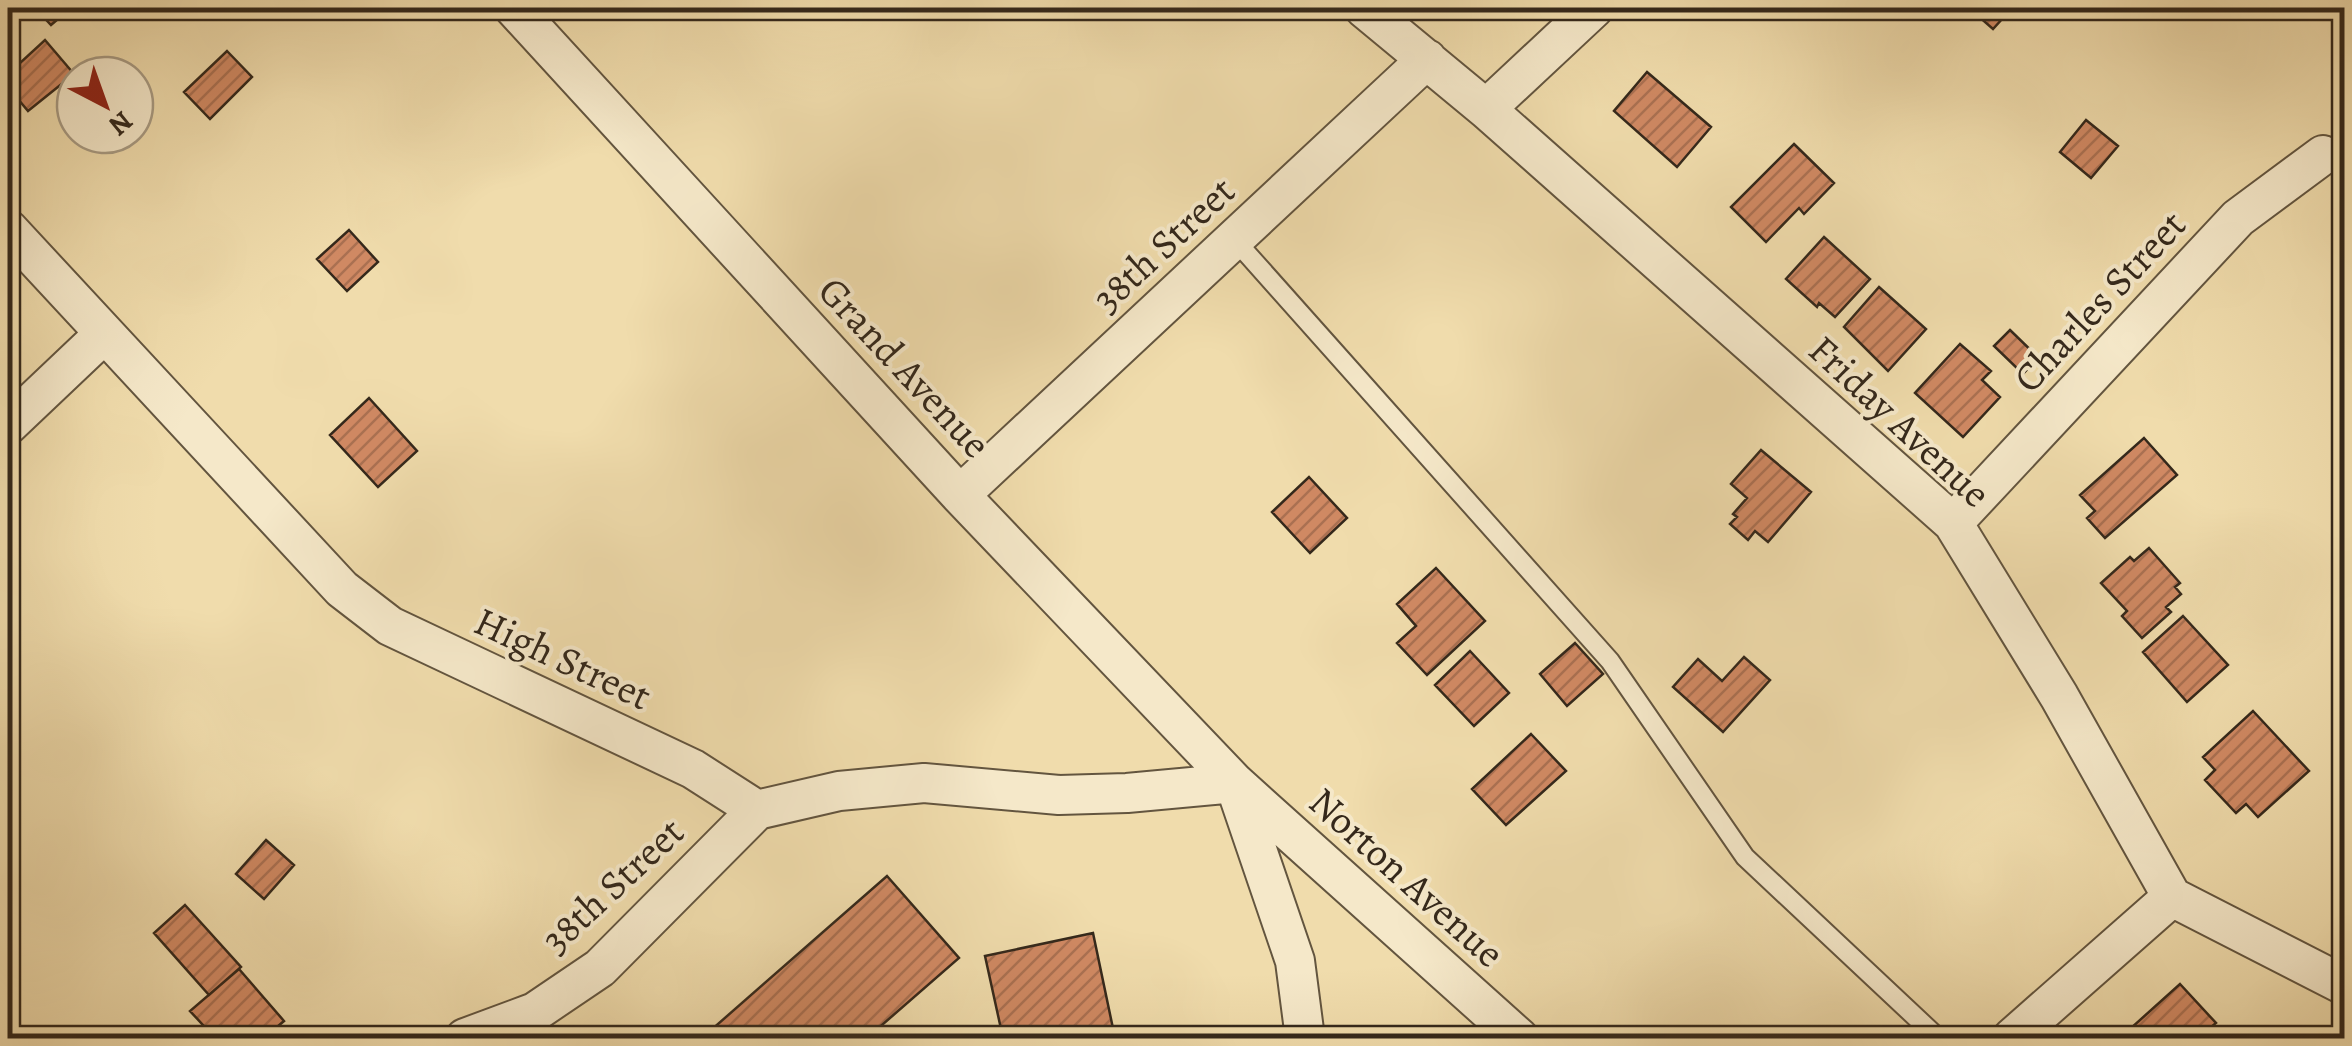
<svg xmlns="http://www.w3.org/2000/svg" width="2352" height="1046" font-family="Alegreya,serif">
<style>
.building{fill:url(#building-hatch);stroke:#34281b;stroke-width:2.5}
.lines{fill:none;stroke-linecap:round;stroke-linejoin:round}
.lane-casing{stroke:#63553f;stroke-width:22}
.street-casing{stroke:#63553f;stroke-width:42}
.lane{stroke:#f5e8c9;stroke-width:18}
.street{stroke:#f5e8c9;stroke-width:38}
.labels{text-anchor:middle;stroke-width:8;stroke-linejoin:round;paint-order:stroke}
.street-label{font-size:40px;fill:#34281b;stroke:#f5e8c9}
</style>
<defs>
<pattern id="building-hatch" width="6" height="6" patternUnits="userSpaceOnUse" patternTransform="scale(2.5)"><rect width="6" height="6" fill="#d08963"/><path d="M-1 1l2-2M0 6l6-6M5 7l2-2" fill="none" stroke="#aa7051"/></pattern>
</defs>
<rect width="100%" height="100%" fill="#f0dcac"/>
<filter id="stains"><feTurbulence type="fractalNoise" baseFrequency=".002" numOctaves="4"/><feColorMatrix values="0 0 0 0 .2 0 0 0 0 .09 0 0 0 0 .02 0 0 0 .5 -.17"/></filter>
<radialGradient id="worn" r=".72"><stop offset=".6" stop-color="#630" stop-opacity="0"/><stop offset="1" stop-color="#630" stop-opacity=".3"/></radialGradient>
<path class="building" d="M35,8H71L51,25Z
M1969,8H2012L1993,29Z
M45,40L74,74L28,111L8,87V74Z
M227,51L252,77L210,119L184,92Z
M1647,72L1711,127L1677,167L1614,111Z
M2086,120L2118,146L2091,178L2060,152Z
M1794,144L1834,183L1804,214L1799,208L1766,242L1731,207Z
M349,230L378,262L347,291L317,259Z
M1824,237L1870,279L1835,317L1819,303L1817,307L1786,279Z
M1879,287L1926,329L1888,371L1844,327Z
M2010,330L2038,357L2023,374L1994,346Z
M1960,344L1991,371L1982,380L2000,397L1963,437L1915,393Z
M369,398L417,451L378,487L330,435Z
M2144,438L2177,475L2105,538L2087,518L2095,511L2080,495Z
M1761,450L1811,492L1768,542L1755,531L1748,540L1730,524L1737,517L1733,514L1747,498L1731,484Z
M1309,477L1347,518L1310,553L1272,512Z
M2149,548L2180,583L2175,587L2181,594L2166,607L2171,612L2142,638L2122,616L2127,611L2101,583L2130,557L2134,561Z
M1436,568L1485,621L1427,675L1397,643L1416,626L1397,604Z
M2183,616L2228,665L2187,702L2143,652Z
M1575,643L1603,674L1567,706L1540,674Z
M1470,651L1509,693L1474,726L1435,685Z
M1744,657L1770,680L1723,732L1673,687L1698,659L1722,681Z
M2253,711L2309,771L2258,817L2246,804L2236,813L2205,780L2215,770L2203,757Z
M1531,734L1566,771L1506,825L1472,789Z
M266,840L294,865L264,899L236,874Z
M887,876L959,958L867,1038H702Z
M185,905L241,967L209,995L154,933Z
M1093,933L1115,1038H1003L985,956Z
M239,969L284,1021L264,1038H215L190,1011Z
M2180,984L2216,1023L2198,1038H2120Z"/>
<g class="lines">
<g class="lane-casing">
<path id="lane" d="M1234,239L1610,661L1745,857L1938,1038"/>
</g>
<g class="street-casing">
<path id="street" d="M514,8L960,495L1235,783L1519,1038
M1364,8L1486,109L1953,523L2059,696L2172,897L2344,985
M1486,109L1594,8
M8,229L342,589L390,626L693,769L757,810L839,791L924,783L1059,795L1127,793L1235,783
M8,425L104,334
M960,495L1427,59
M1953,523L2238,218L2323,155
M1235,785L1295,961L1305,1038
M465,1038L535,1012L600,968L757,810
M2012,1038L2172,897"/>
</g>
<use href="#lane" class="lane"/>
<use href="#street" class="street"/>
</g>
<g class="labels">
<g class="street-label">
<text transform="translate(1163 244) rotate(-43)" y="14">38th Street</text>
<text transform="translate(2099 301) rotate(-47)" y="14">Charles Street</text>
<text transform="translate(905 367) rotate(47)" y="14">Grand Avenue</text>
<text transform="translate(1900 421) rotate(43)" y="14">Friday Avenue</text>
<text transform="translate(563 658) rotate(25)" y="14">High Street</text>
<text transform="translate(1407 877) rotate(42)" y="14">Norton Avenue</text>
<text transform="translate(612 885) rotate(-43)" y="14">38th Street</text>
</g>
</g>
<rect width="2352" height="1046" fill="none" stroke="#f0dcac" stroke-width="40"/>
<rect x="10" y="10" width="2332" height="1026" fill="none" stroke="#34281b" stroke-width="5"/>
<rect x="20" y="20" width="2312" height="1006" fill="none" stroke="#34281b" stroke-width="2.5"/>
<g transform="translate(105 105) rotate(139)"><circle r="48" fill="#f5e8c9" stroke="#a89b83" stroke-width="2.5"/>
<path d="M0-8L18 38L0 25L-18 38Z" fill="#8f2418"/>
<text y="-15" font-size="28" font-weight="bold" text-anchor="middle" fill="#34281b">N</text>
</g>
<rect width="100%" height="100%" filter="url(#stains)"/>
<rect width="100%" height="100%" fill="url(#worn)"/>
</svg>
